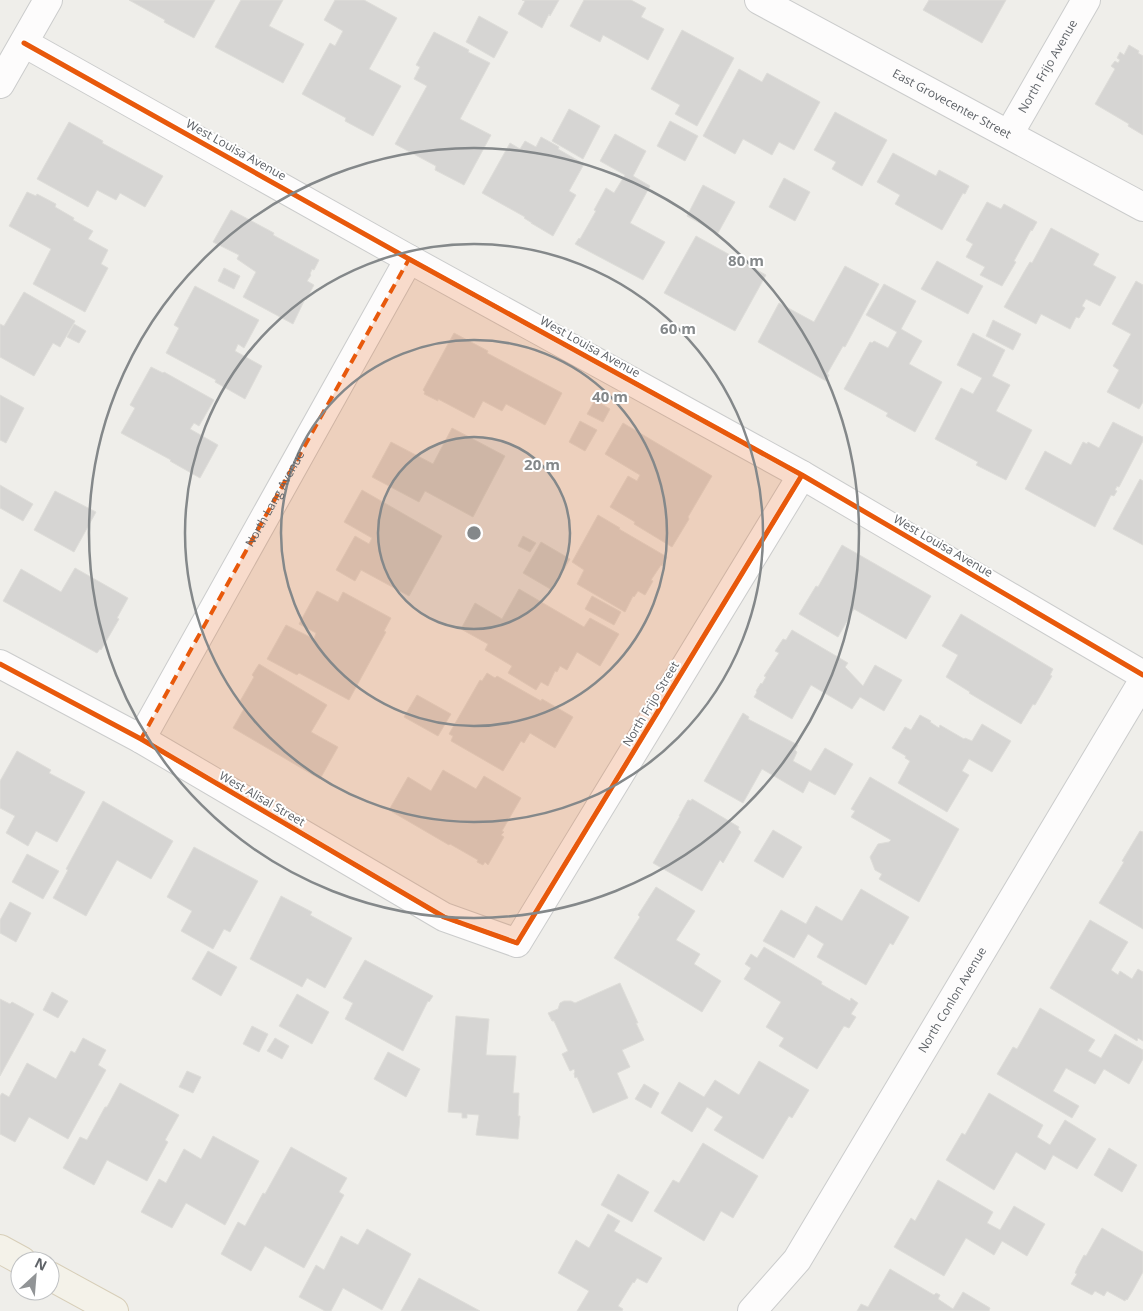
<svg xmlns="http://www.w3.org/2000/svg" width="1143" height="1311" font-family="'Open Sans',sans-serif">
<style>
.building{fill:#d6d5d3;stroke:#deddd9}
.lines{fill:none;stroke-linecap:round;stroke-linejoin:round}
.minor-casing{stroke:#cbcccc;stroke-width:30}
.major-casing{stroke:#d7ceb8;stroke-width:30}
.minor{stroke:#fdfcfc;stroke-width:28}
.major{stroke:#f4f2e9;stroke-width:28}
.cycleway-casing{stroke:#fff;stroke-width:8}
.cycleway{stroke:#e8590c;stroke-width:5}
.marked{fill:#e8590c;fill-opacity:0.2;stroke:#e8590c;stroke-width:4;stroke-dasharray:10 6;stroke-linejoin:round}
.ring{fill:none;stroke:#84888a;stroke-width:2.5}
.labels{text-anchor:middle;stroke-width:4;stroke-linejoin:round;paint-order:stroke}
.street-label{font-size:12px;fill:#5f6368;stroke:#fff}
.centre{fill:#84888a;stroke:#fff;stroke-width:2.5}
.ring-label{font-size:15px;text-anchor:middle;font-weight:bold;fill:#84888a;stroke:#fff;stroke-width:4;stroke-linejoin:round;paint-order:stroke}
</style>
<rect width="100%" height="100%" fill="#efeeea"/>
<path class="building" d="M129,0H215L194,38L164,22L165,20Z
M241,0H283L269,26L304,44L283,83L215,47Z
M335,0H364L397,18L369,69L401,86L373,136L345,121L346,118L302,94L330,43L335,46L343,31L324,20Z
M522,0H559L550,16L549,14L542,28L518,14L525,1Z
M584,0H631L646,8L641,17L664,29L648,60L603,35L600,42L570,26Z
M929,0H1006L982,43L923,10Z
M479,16L508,32L494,58L466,42Z
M682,30L734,58L697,126L675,114L680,105L651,89Z
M434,32L469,50L468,52L490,63L460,119L491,135L464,185L435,170L436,166L395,144L427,86L414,79L420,67L416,65Z
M1129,45L1139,51L1138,53L1143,56V135L1128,126L1129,124L1095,104L1115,69L1111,66L1115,61L1118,63L1120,60L1117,58L1120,52L1124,55Z
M739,69L762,82L767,73L820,102L794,150L779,142L772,155L743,139L735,154L703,136Z
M569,109L600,126L583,159L552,141Z
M835,112L887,140L862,186L832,169L836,162L814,150Z
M670,121L698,136L685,161L657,146Z
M69,122L103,141L102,143L163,176L145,207L120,193L116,200L97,190L88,207L37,179Z
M615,134L646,151L633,176L650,186L630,223L665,242L643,280L575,244L579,238L580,239L596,211L594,210L606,188L614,193L625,175L600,161Z
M541,137L559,147L558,149L584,164L569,191L576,195L553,236L531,223H532L524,218L525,217L482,193L510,143L520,149L525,141L536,147Z
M893,153L936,176L939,170L969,186L965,194L963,193L942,230L895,204L900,195L877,182Z
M784,178L810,192L795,221L769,207Z
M703,185L735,202L718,233L687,216Z
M27,192L36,196L37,194L56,204L55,207L74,218L73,220L93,231L88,239L108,250L101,264L108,268L85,312L33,284L51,249L9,226Z
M987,202L1001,209L1004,204L1037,222L1032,231L1031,230L1014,261L1016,262L1002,286L980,275L985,267L966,257L973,244L966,240Z
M231,210L274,233L273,235L319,260L314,270L312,269L310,274L311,275L307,281L314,285L306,300L305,299L293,324L243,297L256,272L237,259L239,255L213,242Z
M1051,228L1099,254L1093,265L1116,277L1100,306L1086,299L1082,306L1085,308L1079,318L1076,317L1070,329L1041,314L1036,324L1004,307L1024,272L1030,262L1032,263Z
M696,236L766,275L735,331L664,293Z
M937,261L983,286L968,314L921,289Z
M845,266L879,284L845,347L843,346L827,374L829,375L826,381L758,342L779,303L814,322Z
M224,268L240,276L234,289L218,281Z
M1136,281L1143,285V402L1139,409L1107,392L1119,370L1113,366L1131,334L1112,324Z
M884,284L916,301L901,329L922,341L909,364L942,382L915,432L886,416L888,413L844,389L870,342L872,343L874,341L888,348L897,332L866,315Z
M195,286L259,320L244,348L238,344L235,351L262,366L245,399L215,382L216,380L166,353L179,328L174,325Z
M24,292L75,321L60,347L53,343L34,376L0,357V324L4,326Z
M993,320L1021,334L1013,350L986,336Z
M74,324L86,331L79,343L67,337Z
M454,333L488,351L487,353L562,393L545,425L506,404L502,411L483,401L474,418L438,399V401L424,394L425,392L423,390Z
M973,333L1005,350L992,376L1010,385L996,411L1032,430L1006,480L976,465L978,462L935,439L961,388L973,394L982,378L957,365Z
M151,367L163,373L164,372L214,400L199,426L194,423L190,429L218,445L200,478L170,461L171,460L121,433L135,408L130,405Z
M0,395L24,408L6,443L0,440Z
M595,400L610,409L603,422L587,414Z
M580,421L597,430L585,451L569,442Z
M1113,422L1143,437V441L1119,487L1117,486L1115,490L1117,491L1114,496L1111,495L1095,527L1025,489L1045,451L1071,465L1083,442L1087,444L1088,442L1099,448Z
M623,423L712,476L688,517L689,519L672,547L634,524L635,522L610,507L628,476L637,481L640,475L605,454Z
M452,428L505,456L473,517L425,491L419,502L372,477L391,442L433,464Z
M1140,479L1143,481V545L1113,529Z
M0,485L33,504L23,521L0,508Z
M362,490L442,536L409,596L361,570L355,581L336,570L355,536L369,544L372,538L344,522Z
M55,491L96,512L74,552L34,530Z
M598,515L620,528L619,529L667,557L662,566L661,565L651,580L653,581L645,595L638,591L634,597L633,596L625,612L577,584L584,570L572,562Z
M523,536L536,543L530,552L518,546Z
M541,542L570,559L552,590L523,573Z
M842,545L931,596L906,639L854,609L838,637L799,614L816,586L818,587Z
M75,568L128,598L117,618L119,619L101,650L100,649L97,653L3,601L21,569L61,592Z
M519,589L584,627L590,618L619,634L600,666L577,652L567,670L560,666L557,672L555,671L548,686L541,682L536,690L508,673L512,666L485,650L488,644L461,629L475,603L502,619Z
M317,591L338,602L343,592L391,618L384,631L386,632L349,700L299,673L297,675L267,659L286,625L314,639L316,633L299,624Z
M592,596L621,612L614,625L585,609Z
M961,614L1053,669L1050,675L1052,676L1035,705L1033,704L1021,724L969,693L970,692L946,677L958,655L942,646Z
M792,630L848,663L845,667L863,686L875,665L902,680L884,711L860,697L852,709L811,685L792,719L754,697L757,692L756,691L761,683L762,684L766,677L764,676L779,653L775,651L783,639L786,640Z
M259,664L327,705L311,732L338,747L320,779L233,728L245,707L239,703L254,677L252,675Z
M487,673L495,678L497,676L541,701L542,699L573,717L555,748L530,733L524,743L521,741L503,771L451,741L453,736L449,734L480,680L482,681Z
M417,695L451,714L438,736L404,717Z
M743,713L749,717L748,719L798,745L795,750L797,752L793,761L811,771L825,748L853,764L835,795L809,781L803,793L762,769L743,803L704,781Z
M920,715L931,721L930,722L939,728L940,725L964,739L965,738L972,741L982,724L1011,741L992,772L969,759L962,771L969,775L947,812L898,783L910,761L905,758L906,756L892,748L905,727L911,730Z
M17,751L51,770L49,773L85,792L57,842L36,831L28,846L6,833L15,816L0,808V781Z
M443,770L476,789L484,776L521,798L502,831L504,832L501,835L504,837L488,865L485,862L483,865L477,862L478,860L450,844L449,845L389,810L408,777L431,791Z
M870,777L959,829L919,902L879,879L882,874L875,870L870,857L878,844L889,842L891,840L851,817L855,811L851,809Z
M692,799L739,827L738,829L741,832L723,863L720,860L702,891L653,863L680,816H679L688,800L691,801Z
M103,801L173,841L151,879L117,860L86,916L53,898L68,870L66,869Z
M773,830L802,847L783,878L754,861Z
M1140,831L1143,832V929L1099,903L1124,862L1122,861Z
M194,847L258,881L230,932L224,929L213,949L181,931L192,911L167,897Z
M27,854L59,871L43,899L12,882Z
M656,887L695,911L676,940L700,954L694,964L721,981L702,1012L614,958L640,917L638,915Z
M861,889L909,917L893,945L890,943L866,985L817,957L824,944L808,934L794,958L763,941L781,910L806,924L816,906L842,921Z
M281,896L312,912L310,915L352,938L325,988L307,978L302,987L250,959Z
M10,902L31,913L16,942L0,933V920Z
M1090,920L1128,942L1111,970L1118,975L1120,971L1132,979L1138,969L1143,972V1041L1138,1038L1137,1041L1050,988Z
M764,947L822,982L821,984L850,1001L851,998L858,1003L851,1014L856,1017L849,1028L844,1026L817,1069L779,1046L784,1038L766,1027L781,1002L744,979L751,968L745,964L751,954L757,958Z
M208,951L237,967L221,996L192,979Z
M365,960L433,996L429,1002L428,1001L403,1051L345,1019L353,1003L343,998Z
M620,983L638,1023H636L644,1040L622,1050L630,1067L617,1073L628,1098L593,1113L577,1077L575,1078L574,1073L575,1072L574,1069L570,1071L562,1054L568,1051L554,1021H552L548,1013L558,1009L560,1003L564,1001H571L575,1003Z
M52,992L68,1001L58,1018L43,1010Z
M297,994L329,1012L312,1044L279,1026Z
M0,999L10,1004L12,1002L34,1014L0,1076Z
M1040,1008L1095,1040L1088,1051L1101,1058L1115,1034L1143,1050V1059L1129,1084L1104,1069L1095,1084L1066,1068L1053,1091L1079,1106L1072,1118L997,1074L1013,1047L1017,1049Z
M456,1016L489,1019L486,1055L516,1056L513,1093H519L518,1116H520L518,1139L476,1135L479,1115L467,1114V1118H462V1113L448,1112Z
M252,1026L268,1034L259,1052L243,1044Z
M83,1038L106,1050L98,1065L106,1070L68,1139L29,1117L15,1142L0,1134V1096L2,1093L9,1097L27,1063L56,1079L71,1051L75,1053Z
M275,1038L289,1046L282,1059L267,1051Z
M388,1052L420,1069L406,1097L374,1079Z
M759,1061L809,1090L792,1118L789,1116L763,1159L714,1130L723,1117L707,1107L692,1132L661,1113L679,1082L704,1097L715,1080L739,1095Z
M187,1071L201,1077L193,1093L179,1087Z
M120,1083L179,1115L165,1140L168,1142L147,1181L107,1160L94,1185L63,1168L80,1137L87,1140L105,1107H107Z
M644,1084L659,1093L651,1108L635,1099Z
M989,1093L1043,1125L1037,1137L1050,1145L1065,1120L1096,1139L1077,1169L1053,1155L1045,1170L1016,1152L994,1190L946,1160L962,1133L965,1135Z
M213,1136L259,1161L225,1225L186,1203L172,1228L141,1212L159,1179L166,1183L184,1149L201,1159Z
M703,1143L758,1176L733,1218L721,1211L704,1241L654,1211L673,1180L679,1183Z
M291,1147L347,1178L339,1192L344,1195L304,1268L265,1246L251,1271L221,1254L238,1222L245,1226L263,1193L265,1194Z
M1109,1148L1137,1165L1122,1192L1094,1175Z
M618,1174L649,1192L632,1222L601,1205Z
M938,1180L993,1212L987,1223L1000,1230L1014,1206L1045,1224L1027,1256L1002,1241L994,1255L966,1238L944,1276L894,1247L911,1218L915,1221Z
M608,1214L620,1221L614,1231L662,1258L647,1283L637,1278L634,1283L633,1282L618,1306L623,1309L622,1311H577L589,1291L558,1273L576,1240L589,1248Z
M1102,1228L1143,1252V1272L1132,1292L1127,1300L1126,1299L1125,1301L1107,1291L1104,1296L1095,1291L1092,1295L1071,1284L1077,1274L1075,1273L1077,1268L1084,1255L1086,1256Z
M367,1229L411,1254L382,1310L343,1288L331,1311H325L299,1297L316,1265L324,1270L341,1236L358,1245Z
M890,1269L934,1295L936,1293L940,1295L938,1299L953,1309L963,1292L990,1308L989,1311H857L861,1304L868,1307Z
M419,1278L480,1311H401Z"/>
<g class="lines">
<g class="minor-casing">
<g id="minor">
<path id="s1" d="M759,0L1143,207"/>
<path d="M24,43L409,259L802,475L1143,675"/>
<path d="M0,84L48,0"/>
<path id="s2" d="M1009,134L1086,0"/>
<path d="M0,664L141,739L444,917L517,943L802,475"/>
<path id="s3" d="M141,739L409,259"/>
<path id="s4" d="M752,1311L797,1260L1143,681"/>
</g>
</g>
<g class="major-casing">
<path id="major" d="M0,1249L22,1261
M50,1276L114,1311"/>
</g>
<use href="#minor" class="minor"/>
<use href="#major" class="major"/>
<g class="cycleway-casing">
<path id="cycleway" d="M24,43L409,259L802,475L1143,675
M0,664L141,739L444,917L517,943L802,475"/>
</g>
<use href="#cycleway" class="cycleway"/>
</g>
<path class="marked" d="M409,259L802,475L517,943L444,917L141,739Z"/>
<circle cx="474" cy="533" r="96" fill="#84888a" fill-opacity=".12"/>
<g class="ring">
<circle cx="474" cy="533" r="96"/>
<circle cx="474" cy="533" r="193"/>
<circle cx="474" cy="533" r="289"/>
<circle cx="474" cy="533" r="385"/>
</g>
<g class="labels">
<g class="street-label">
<text dy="4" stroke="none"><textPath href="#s2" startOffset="78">North Frijo Avenue</textPath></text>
<text dy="4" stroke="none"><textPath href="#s1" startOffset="219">East Grovecenter Street</textPath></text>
<text transform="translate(236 150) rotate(29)" y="4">West Louisa Avenue</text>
<text transform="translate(590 347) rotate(29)" y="4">West Louisa Avenue</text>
<text dy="4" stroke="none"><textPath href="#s3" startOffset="275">North Lang Avenue</textPath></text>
<text transform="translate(943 546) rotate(30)" y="4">West Louisa Avenue</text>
<text transform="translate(651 704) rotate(-59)" y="4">North Frijo Street</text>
<text transform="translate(262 799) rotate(30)" y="4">West Alisal Street</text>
<text dy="4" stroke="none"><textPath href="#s4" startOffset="371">North Conlon Avenue</textPath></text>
</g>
</g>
<circle cx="474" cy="533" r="8" class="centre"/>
<g class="ring-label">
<text x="746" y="266">80 m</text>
<text x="678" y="334">60 m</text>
<text x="610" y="402">40 m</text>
<text x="542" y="470">20 m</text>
</g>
<g transform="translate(35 1276) rotate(26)"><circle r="24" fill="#ffffff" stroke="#bfc1c3"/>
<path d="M0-4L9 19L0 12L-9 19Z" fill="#919496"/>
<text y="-8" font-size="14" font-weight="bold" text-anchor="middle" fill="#5f6368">N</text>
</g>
</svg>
